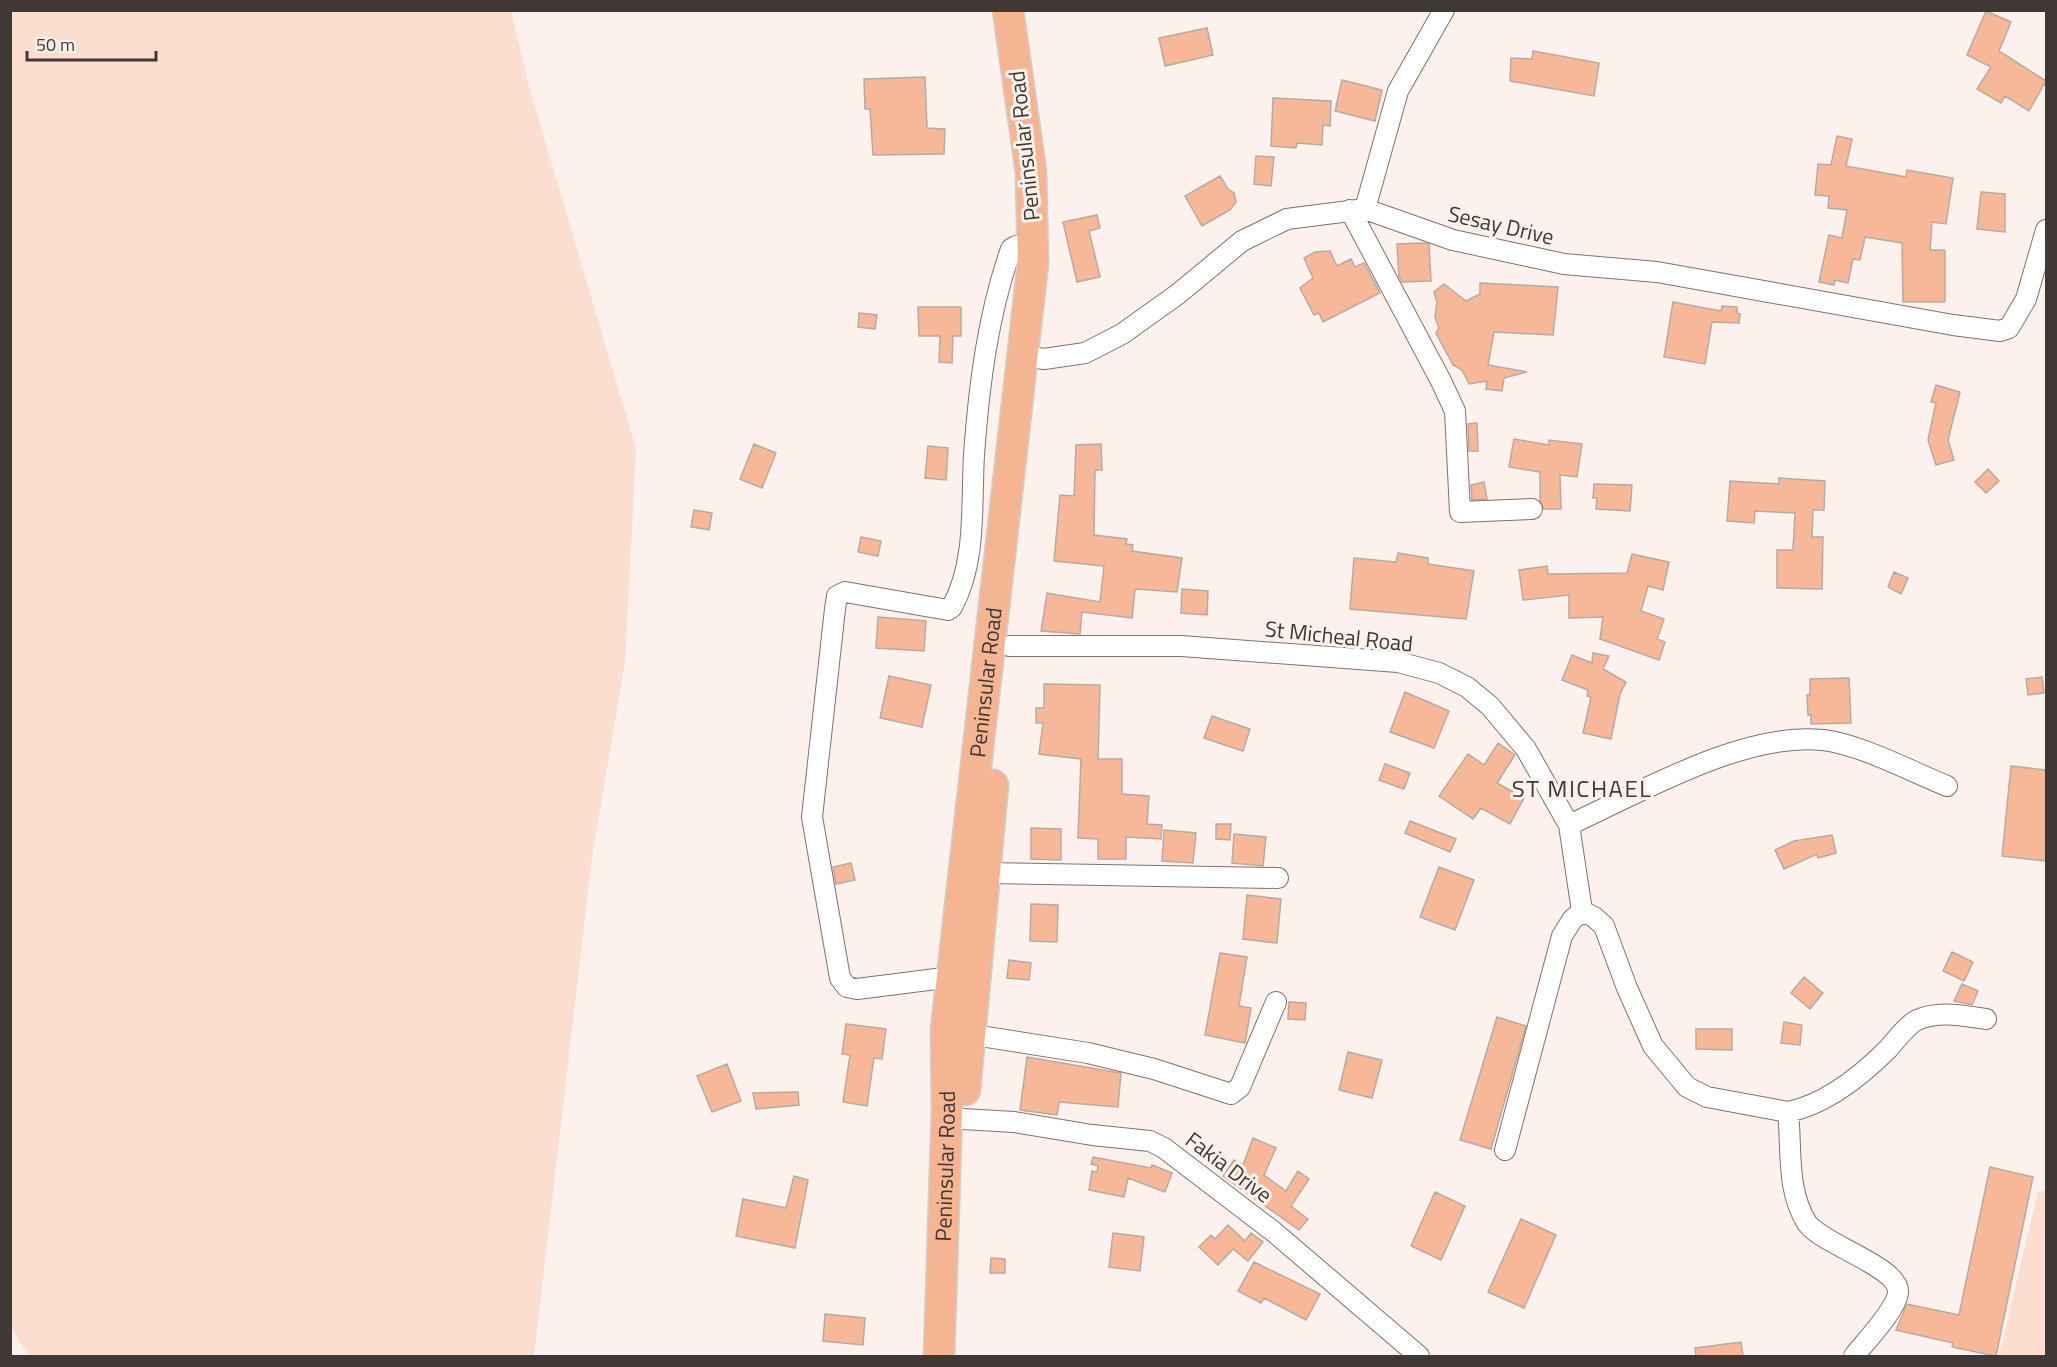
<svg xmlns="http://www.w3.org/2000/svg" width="2057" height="1367" font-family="'Titillium Web',sans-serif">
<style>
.green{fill:#fcded0}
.building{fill:#f6b899;stroke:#baa9a1;stroke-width:1.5}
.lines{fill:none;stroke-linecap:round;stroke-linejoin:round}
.minor-casing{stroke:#82726a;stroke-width:22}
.primary-casing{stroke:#d1cfcf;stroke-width:33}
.minor{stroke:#fff;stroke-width:20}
.primary{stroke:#f6b592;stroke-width:30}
.labels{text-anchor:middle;stroke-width:6;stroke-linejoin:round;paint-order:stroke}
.street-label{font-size:22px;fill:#3f3835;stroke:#fcf1ec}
.neighbourhood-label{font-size:24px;letter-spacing:1.5px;fill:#3f3835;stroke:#fcf1ec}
</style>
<rect width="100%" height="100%" fill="#fcf1ec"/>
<path class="green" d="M10,11H511L530,90L636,449L625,662L592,857L534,1356H29L11,1328Z
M2046,1190V1356H1999L2038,1192Z"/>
<path class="building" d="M1986,11L2011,22L1999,51L2046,81L2029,111L2005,96L2001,103L1977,89L1991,67L1967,55Z
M1207,28L1213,55L1165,66L1159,38Z
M1533,51L1599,63L1594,96L1510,81L1511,58L1532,59Z
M925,77L927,128L945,129L944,154L873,155L870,109H865L864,79Z
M1342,80L1382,90L1375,121L1335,111Z
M1273,98L1331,101L1330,126L1323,125L1322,145L1297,143L1296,148L1271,146Z
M1837,136L1852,139L1846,166L1906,177L1907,170L1953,178L1946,224L1932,222L1930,250H1945V302H1903L1902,243L1865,237L1860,260L1853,259L1848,283L1835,280L1834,285L1819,282L1829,235L1842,238L1847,210L1828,208L1829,196L1815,195L1818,164L1831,165Z
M1256,156L1274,157L1271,186L1254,184Z
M1220,176L1228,189L1234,193L1236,202L1230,210L1202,226L1185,196Z
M1981,192L2005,194V232L1977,229Z
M1097,215L1100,228L1089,231L1100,277L1077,282L1063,222Z
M1424,243L1429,244L1431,281L1402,282L1399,276L1397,244Z
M1330,251L1337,266L1351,259L1355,267L1364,263L1380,293L1323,322L1319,313L1314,315L1300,288L1313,278L1304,258L1315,252Z
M1480,283L1558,287L1553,335L1494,332L1488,365L1527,372L1504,378L1502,391L1486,389L1487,381L1469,384L1462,370L1453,365L1436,333L1439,328L1435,317L1437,302L1434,292L1444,284L1466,301L1480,294Z
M1673,302L1721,311L1722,306L1737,307V313L1740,314L1739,323L1712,322L1705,364L1664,357Z
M918,307H961V336H953L952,363L939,362L940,336H919Z
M859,313L877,315L875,329L858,327Z
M1936,385L1960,392L1948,440L1954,460L1936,465L1928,440L1936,403L1931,402Z
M1477,423L1478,451H1469L1468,424Z
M1514,439L1549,445V440L1582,444L1577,477L1560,475L1561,509H1544L1540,501V472L1509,467Z
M754,444L776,453L762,488L740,479Z
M1101,444L1102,470H1095L1094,535L1127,539L1126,544L1133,545L1132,551L1182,558L1177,592L1135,589L1132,618L1082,612L1080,634L1041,631L1047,593L1100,602L1104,566L1054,561L1060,495L1074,496L1076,445Z
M928,446L948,448L946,480L925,478Z
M1988,469L1999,481L1986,493L1975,482Z
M1779,478L1825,481L1824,510H1813L1812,537H1823L1822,589L1777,588V550H1793L1795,513L1755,511L1754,523L1727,521L1730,481L1779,484Z
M1484,482L1487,499L1472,500L1471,485Z
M1594,484L1632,485L1630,511L1596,509L1597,498H1593Z
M694,510L712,513L709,530L691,527Z
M861,537L881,541L878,556L858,552Z
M1398,553L1428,558V564L1474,571L1466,619L1350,609L1354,558L1396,562Z
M1632,554L1669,562L1663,590L1648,586L1641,611L1664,619L1657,639L1665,642L1659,660L1600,639L1603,617L1569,618V595L1523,600L1519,570L1547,566L1548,574L1627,573Z
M1894,572L1908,578L1901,594L1888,587Z
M1182,589L1208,591L1207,615L1181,613Z
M878,617L926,621L924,651L876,648Z
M1593,653L1609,656L1603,669L1626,682L1620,694L1611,739L1583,733L1591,697L1587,696L1588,690L1562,680L1572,655L1592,663Z
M889,676L931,685L922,727L880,718Z
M2042,677L2044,693L2028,695L2026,679Z
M1849,678L1851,723L1811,724V715H1808L1807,695H1810V679Z
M1044,684L1100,685L1098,759H1122V794L1149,796L1147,824L1162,825L1161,839L1126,837V859H1098V839L1078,838L1081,759L1039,754L1043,723H1036V708H1044Z
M1405,692L1449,711L1434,748L1390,732Z
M1212,716L1250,729L1243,751L1204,738Z
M1498,743L1515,755L1497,783L1524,798L1510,824L1481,808L1473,819L1439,796L1468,754L1484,765Z
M1385,764L1410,773L1404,789L1379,780Z
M2011,766L2046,770V861L2002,856Z
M1410,821L1456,839L1450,852L1405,833Z
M1216,824H1231L1230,840L1216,839Z
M1031,828L1061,829V860L1031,859Z
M1164,830L1196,833L1193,863L1162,861Z
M1234,834L1266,837L1263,866L1232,863Z
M1832,835L1836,853L1818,858L1817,854L1784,869L1775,850L1794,841Z
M851,863L855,880L836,884L833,867Z
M1439,867L1474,880L1455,930L1420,917Z
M1247,895L1281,899L1277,943L1243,939Z
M1031,904L1058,905L1057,942L1030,941Z
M1952,952L1973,962L1964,981L1943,971Z
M1220,953L1247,957L1239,1006L1251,1008L1245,1043L1205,1035Z
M1009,960L1031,963L1029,980L1007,978Z
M1804,977L1823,993L1810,1009L1791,993Z
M1962,984L1978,991L1972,1005L1954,1001Z
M1289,1002L1306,1003L1305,1020L1288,1019Z
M1497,1017L1526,1026L1491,1149L1460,1140Z
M1784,1022L1802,1025L1800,1045L1781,1043Z
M846,1024L886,1029L882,1059L874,1058L867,1106L843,1102L850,1055L842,1054Z
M1696,1029H1732V1050L1696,1049Z
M1348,1052L1382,1060L1372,1098L1339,1090Z
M1027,1057L1121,1073L1118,1107L1059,1102L1057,1115L1020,1110Z
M727,1064L741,1101L712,1112L697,1076Z
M798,1092L799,1105L756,1109L753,1093Z
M1253,1138L1276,1148L1264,1175L1286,1191L1298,1171L1309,1179L1291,1206L1308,1219L1299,1230L1223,1176L1234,1160L1243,1165Z
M1093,1157L1151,1168L1152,1165L1172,1173L1165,1192L1128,1178L1124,1197L1089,1190L1092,1171L1097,1172L1098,1166L1091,1164Z
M1990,1167L2033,1177L1996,1356L1952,1347L1953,1343L1896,1330L1907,1304L1959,1315Z
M794,1176L808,1180L795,1248L736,1236L743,1199L786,1208Z
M1435,1192L1465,1206L1441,1260L1411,1246Z
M1521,1219L1556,1235L1524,1308L1488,1292Z
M1228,1225L1245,1241L1251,1233L1263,1242L1248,1261L1233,1249L1218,1265L1199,1247L1211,1235L1215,1239Z
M1113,1233L1144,1237L1140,1271L1109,1267Z
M991,1258L1005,1259V1273H990Z
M1254,1262L1320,1294L1306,1320L1264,1298L1261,1303L1238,1291Z
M825,1314L865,1318L863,1345L823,1341Z
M1741,1342L1743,1356H1696L1695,1348Z"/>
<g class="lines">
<g class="minor-casing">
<path id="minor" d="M1365,209L1398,91L1444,10
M1350,210L1441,381L1455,411L1460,512L1532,509
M1024,356L1044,359L1085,353L1122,334L1178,294L1242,241L1287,219L1365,209L1453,240L1564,264L1657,272L1953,325L2000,331L2009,328L2026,299L2046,230
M1009,646H1181L1398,662L1439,673L1467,687L1490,706L1526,749L1569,825L1582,911
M1569,825C1639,793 1745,731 1823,740C1862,745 1910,771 1947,786
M985,873L1278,878
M1582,911L1594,917L1604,926L1627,988L1653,1046L1687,1087L1707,1097L1788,1112C1827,1104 1861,1076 1888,1049C1896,1040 1907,1025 1917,1020C1939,1010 1964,1016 1986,1019
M952,977L857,989L847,987L840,978L812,817L835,609L837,596L845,592L948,610L952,607C977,561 971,505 974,455C979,385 988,314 1011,249L1016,246H1033
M961,1033L1088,1053L1154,1069L1231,1094L1240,1087L1276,1002
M1788,1112C1792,1149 1786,1190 1807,1223C1822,1245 1901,1267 1898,1293C1896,1310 1865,1342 1854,1356
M963,1119L1014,1122L1092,1135L1150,1141L1164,1148L1274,1232L1419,1356
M1505,1150L1562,936L1572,920L1582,911"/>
</g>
<g class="primary-casing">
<g id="primary">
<path d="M965,1090L993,785"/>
<path id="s1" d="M939,1356L947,1110L946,1030L1033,263L1031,172L1008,10"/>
</g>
</g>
<use href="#minor" class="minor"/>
<use href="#primary" class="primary"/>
</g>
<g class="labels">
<g class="street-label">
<text transform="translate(1024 146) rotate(-96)" y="8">Peninsular Road</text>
<text transform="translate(1501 225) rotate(13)" y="8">Sesay Drive</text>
<text transform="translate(1339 636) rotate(6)" y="8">St Micheal Road</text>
<text dy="8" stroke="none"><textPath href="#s1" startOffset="676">Peninsular Road</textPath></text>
<text dy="8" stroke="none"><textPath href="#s1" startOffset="190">Peninsular Road</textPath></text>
<text transform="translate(1229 1167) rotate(37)" y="8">Fakia Drive</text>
</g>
<g class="neighbourhood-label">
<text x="1582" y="797">ST MICHAEL</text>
</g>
</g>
<rect width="2057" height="1367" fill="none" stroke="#3f3835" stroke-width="24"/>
<path d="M27 51v9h129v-9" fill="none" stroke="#3f3835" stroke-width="3"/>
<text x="36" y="51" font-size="18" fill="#3f3835" stroke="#fcf1ec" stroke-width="4.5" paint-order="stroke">50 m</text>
</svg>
